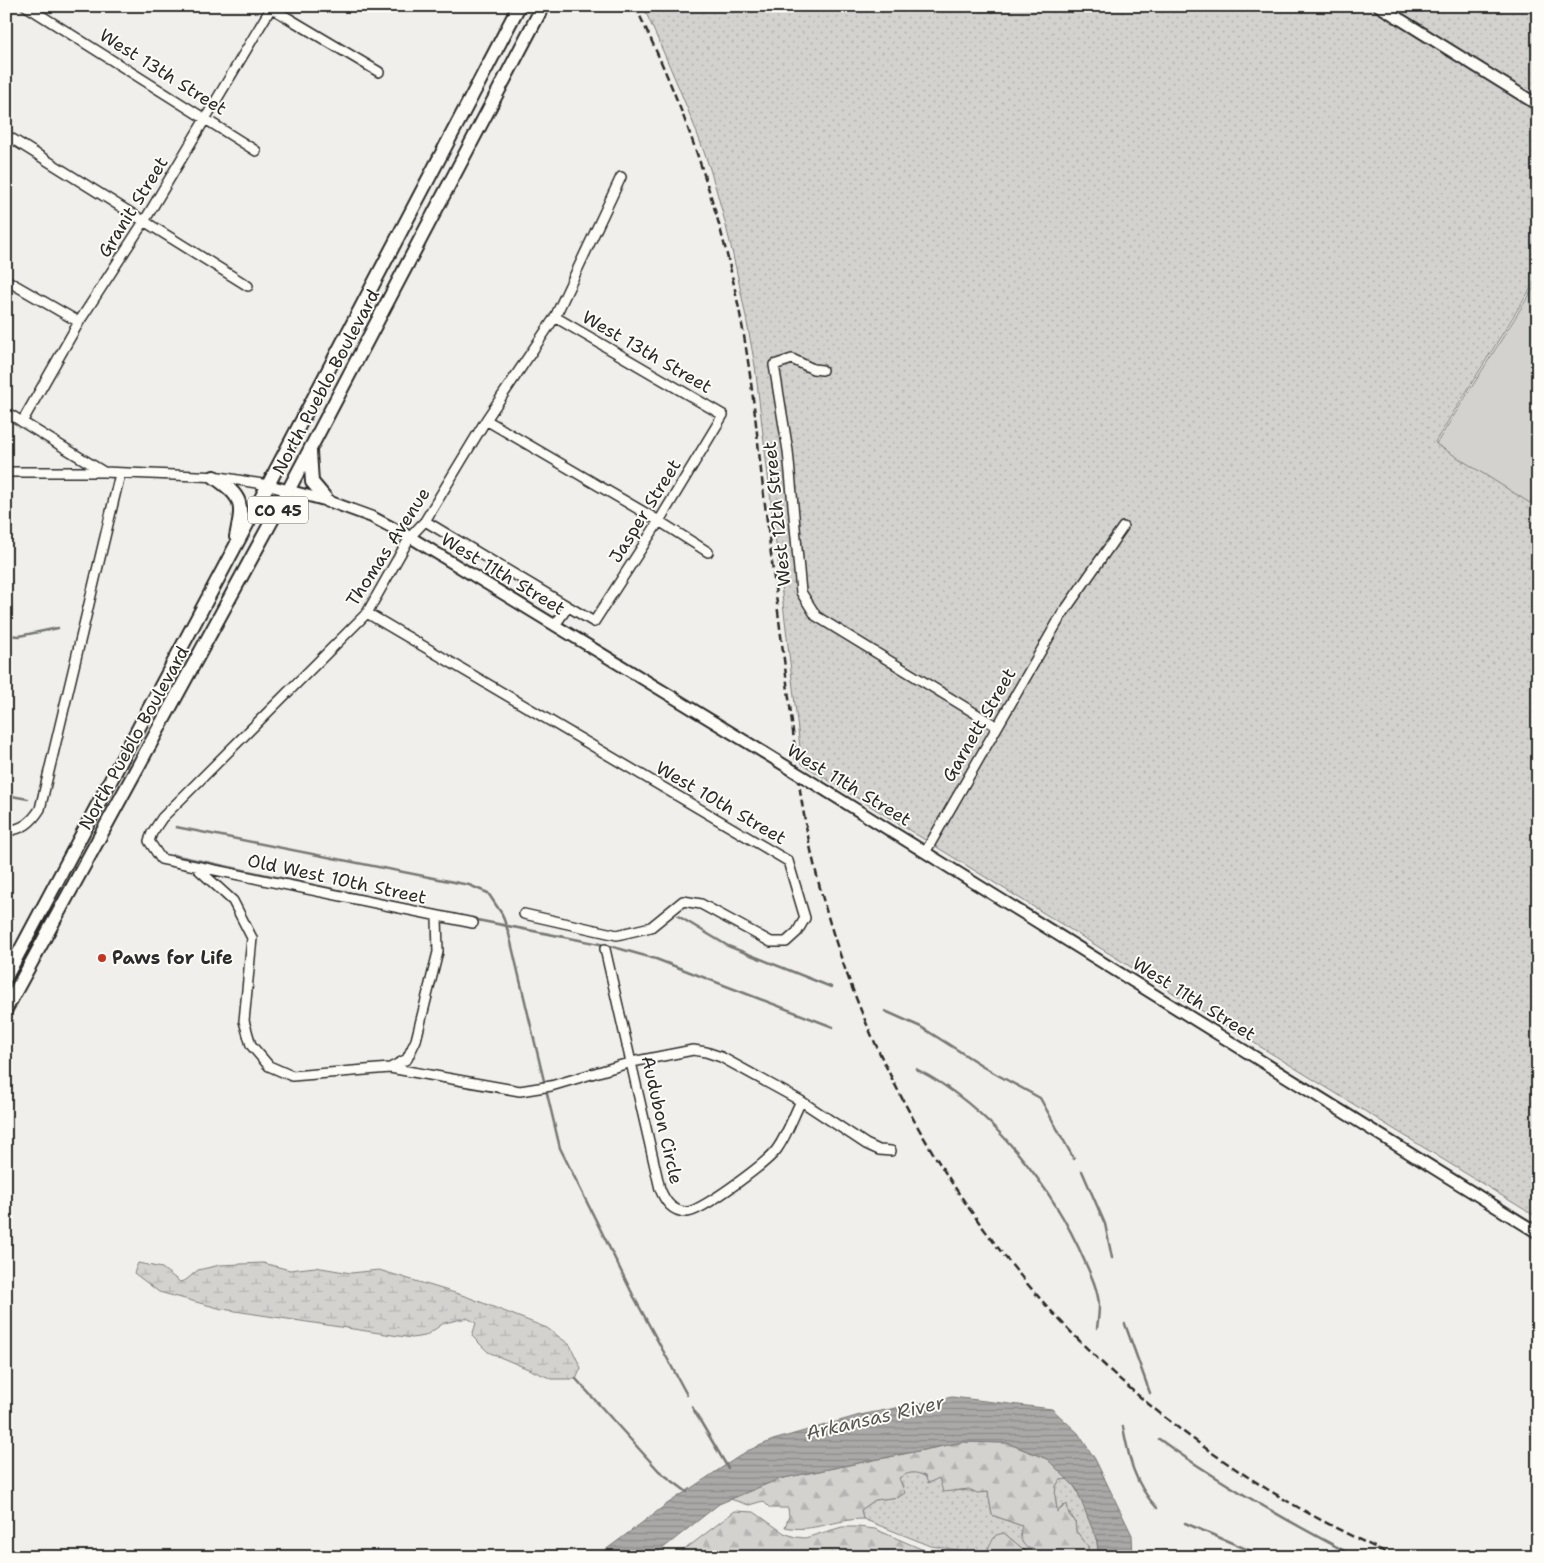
<svg xmlns="http://www.w3.org/2000/svg" width="1544" height="1563" font-family="'Shantell Sans',sans-serif">
<style>
.grass{fill:url(#grass-dots);stroke:#7f7e7d}
.forest{fill:url(#forest-firs);stroke:#7f7e7d}
.wetland{fill:url(#wetland-marsh);stroke:#7f7e7d}
.green{fill:#d3d2cf;stroke:#7f7e7d}
.water{fill:url(#water-rules);stroke:#777775}
.lines{fill:none;stroke-linecap:round;stroke-linejoin:round}
.stream{stroke:#777775;stroke-width:2.5}
.minor-casing{stroke:#2b2b2b;stroke-width:12}
.tertiary-casing{stroke:#2b2b2b;stroke-width:14}
.primary-casing{stroke:#2b2b2b;stroke-width:16}
.minor{stroke:#fdfcf7;stroke-width:9}
.tertiary{stroke:#fdfcf7;stroke-width:10}
.primary{stroke:#fdfcf7;stroke-width:12}
.rail{stroke:#2b2b2b;stroke-width:2.5;stroke-dasharray:8 4;stroke-linecap:butt}
.tertiary-bridge-casing{stroke:#2b2b2b;stroke-width:14;stroke-linecap:butt}
.tertiary-bridge{stroke:#fdfcf7;stroke-width:10}
.poi-dot{fill:#c8321e;stroke:#fdfcf7;stroke-width:2}
.labels{text-anchor:middle;stroke-width:4;stroke-linejoin:round;paint-order:stroke}
.shield{fill:#fdfcf7;stroke:#6a6a68;stroke-width:1}
.shield-label{font-size:16px;font-weight:bold;fill:#2b2b2b}
.street-label{font-size:18px;fill:#2b2b2b;stroke:#fdfcf7}
.poi-label{font-size:18px;font-weight:bold;fill:#2b2b2b;stroke:#fdfcf7;text-anchor:start}
.water-label{font-size:19px;font-style:italic;fill:#575756;stroke:#fdfcf7}
</style>
<defs>
<pattern id="grass-dots" width="8" height="8" patternUnits="userSpaceOnUse" patternTransform="scale(1.25)"><rect width="8" height="8" fill="#d3d2cf"/><path d="M2 2h.1M6 6h.1" fill="none" stroke="#b5b4b2" stroke-width="1.8" stroke-linecap="round"/></pattern>
<pattern id="forest-firs" width="22" height="20" patternUnits="userSpaceOnUse" patternTransform="scale(1.25)"><rect width="22" height="20" fill="#d3d2cf"/><path d="M5 1l3.5 6h-7zM16 11l3.5 6h-7z" fill="#b5b4b2"/></pattern>
<pattern id="wetland-marsh" width="20" height="14" patternUnits="userSpaceOnUse" patternTransform="scale(1.25)"><rect width="20" height="14" fill="#d3d2cf"/><path d="M1 5h8M5 5V1M11 12h8M15 12V8" fill="none" stroke="#b5b4b2"/></pattern>
<pattern id="water-rules" width="6" height="5" patternUnits="userSpaceOnUse" patternTransform="scale(1.25)"><rect width="6" height="5" fill="#aaa9a7"/><path d="M0 2.5h6" fill="none" stroke="#8b8a88"/></pattern>
</defs>
<rect width="100%" height="100%" fill="#f0efeb"/>
<filter id="ink" filterUnits="userSpaceOnUse"><feTurbulence type="fractalNoise" baseFrequency=".02" numOctaves="2"/><feDisplacementMap in="SourceGraphic" scale="10" xChannelSelector="R" yChannelSelector="G"/><feConvolveMatrix kernelMatrix="1 2 1 2 8 2 1 2 1" color-interpolation-filters="sRGB"/></filter>
<g filter="url(#ink)">
<path class="grass" d="M643,6H1538V277L1435,442L1531,501L1538,491V1218L802,764L755,366C743,299 730,233 710,169C691,113 667,60 643,6Z
M916,1472L925,1476L939,1478L953,1491C966,1489 975,1493 988,1492L992,1515L1022,1526L1037,1552L1030,1555L1004,1533L989,1546L987,1557H975L958,1550L931,1546L863,1519L861,1510L875,1500L899,1497L903,1486L898,1478L908,1473Z
M1068,1479C1084,1495 1097,1534 1099,1557H1088V1546L1076,1531L1075,1521L1064,1505L1057,1512L1055,1495L1056,1486L1060,1480Z"/>
<path class="forest" d="M963,1442L1007,1443L1047,1459L1068,1479L1060,1480L1056,1486L1055,1495L1057,1512L1067,1504L1069,1515L1075,1521L1076,1531L1088,1546V1557H1053L1049,1553L1046,1557H987L989,1546L996,1535L1004,1533L1030,1555L1037,1552L1033,1548H1027C1020,1541 1019,1535 1022,1526L992,1515L988,1492L977,1493L969,1489L943,1492L939,1478L928,1483L925,1476C914,1471 909,1472 899,1478L905,1493L899,1497L875,1500L861,1510L863,1519C836,1519 812,1533 785,1527L789,1516L788,1508H770L763,1501L749,1505L730,1499L779,1479Z
M735,1511L754,1512L784,1533L795,1537L805,1538L842,1527H858L875,1529L926,1551L958,1557H818L817,1553L808,1550L799,1554L800,1557H675Z"/>
<path class="wetland" d="M138,1263L162,1268L180,1282L186,1280L198,1270L220,1265L263,1263L290,1270L315,1267L351,1273L379,1270L465,1296L547,1328L570,1345L581,1368L576,1379H552L488,1352L472,1336L476,1323L467,1318L444,1323L425,1336L412,1338L222,1309L159,1292L134,1273Z"/>
<path class="green" d="M1538,281V490L1530,503L1436,444Z"/>
<path class="water" d="M952,1397L1052,1409L1078,1433L1095,1459L1132,1535L1133,1557H1099L1097,1541L1076,1488L1047,1459L1007,1443L963,1442L779,1479L719,1504L652,1557H596L667,1504L747,1451L773,1440L860,1415Z"/>
<g class="lines">
<path class="stream" d="M6,635L19,636L58,628
M6,795L28,799
M6,823H10
M176,827L469,885L488,893L502,914L509,934L560,1148L634,1297L687,1395
M173,855L455,915
M678,916L728,946L831,987
M472,919L610,946L656,959L833,1027
M885,1011L921,1027L994,1073L1040,1098L1074,1159
M916,1069C990,1106 1053,1187 1085,1262C1091,1275 1098,1290 1099,1305C1099,1313 1098,1321 1097,1328
M1082,1171L1105,1224L1112,1258
M1125,1324L1150,1393
M576,1379L659,1471L687,1492
M692,1407L728,1468
M1123,1427C1129,1458 1134,1484 1157,1508
M1159,1439C1221,1484 1287,1521 1356,1557
M1185,1523L1265,1557"/>
<g class="minor-casing">
<path id="minor" d="M26,6L256,151
M268,6L379,72
M6,135L248,286
M6,280L79,322
M822,370L813,369L792,359L774,365L788,451L801,592L816,616L996,726
M6,412L104,472
M486,420L659,521L708,552
M22,422L79,322L145,220L271,8
M6,472H104L220,477L268,485
M425,521L594,622L659,521L723,415L555,317
M367,613L788,861L805,918L797,932L786,942H771L701,904L683,901L651,927L617,935L524,914
M555,625L567,608
M6,831C23,829 31,823 40,809L120,474
M926,851L1061,616L1123,527
M197,868L233,901L252,938L244,1021L251,1045L269,1066L292,1076L390,1068L407,1059L416,1040L438,952L437,917
M473,923L161,859L149,841L152,833L162,818L367,613L410,537L425,521L486,420L555,317L621,177
M605,949L660,1189C665,1201 672,1212 687,1212C701,1212 768,1162 777,1149C787,1135 793,1117 801,1101
M390,1068L520,1091L551,1086L632,1062L693,1050L706,1052L721,1057L801,1101L866,1144L879,1150L891,1151"/>
</g>
<g class="tertiary-casing">
<path id="tertiary" d="M1379,6L1538,105
M268,485L328,501L372,517L410,537L763,752
M828,792L1538,1233"/>
</g>
<g class="primary-casing">
<path id="primary" d="M310,452L312,482L328,501
M214,477C244,498 243,503 236,537
M6,977L268,485L519,6
M6,1009L288,491L543,6"/>
</g>
<use href="#minor" class="minor"/>
<use href="#tertiary" class="tertiary"/>
<use href="#primary" class="primary"/>
<path class="rail" d="M635,6C681,99 716,197 737,299C749,356 755,413 761,471C770,546 779,622 789,698C794,737 797,776 804,815C845,1047 978,1268 1162,1415C1234,1473 1312,1519 1396,1557"/>
<g class="tertiary-bridge-casing">
<path id="tertiary-bridge" d="M763,752L828,792"/>
</g>
<use href="#tertiary-bridge" class="tertiary-bridge"/>
</g>
</g>
<circle class="poi-dot" cx="102" cy="958" r="5"/>
<g class="labels">
<rect class="shield" x="248" y="496.5" width="60" height="27" rx="4"/>
<g class="shield-label">
<text x="278" y="516">CO 45</text>
</g>
<g class="street-label">
<text transform="translate(163 72) rotate(32)" y="6">West 13th Street</text>
<text transform="translate(133 207) rotate(-58)" y="6">Granit Street</text>
<text transform="translate(647 352) rotate(30)" y="6">West 13th Street</text>
<text transform="translate(326 382) rotate(-62)" y="6">North Pueblo Boulevard</text>
<text transform="translate(645 511) rotate(-58)" y="6">Jasper Street</text>
<text transform="translate(777 514) rotate(-96)" y="6">West 12th Street</text>
<text transform="translate(388 547) rotate(-57)" y="6">Thomas Avenue</text>
<text transform="translate(503 574) rotate(31)" y="6">West 11th Street</text>
<text transform="translate(979 725) rotate(-60)" y="6">Garnett Street</text>
<text transform="translate(134 738) rotate(-61)" y="6">North Pueblo Boulevard</text>
<text transform="translate(849 785) rotate(31)" y="6">West 11th Street</text>
<text transform="translate(721 803) rotate(30)" y="6">West 10th Street</text>
<text transform="translate(337 879) rotate(12)" y="6">Old West 10th Street</text>
<text transform="translate(1194 999) rotate(32)" y="6">West 11th Street</text>
<text transform="translate(662 1120) rotate(77)" y="6">Audubon Circle</text>
</g>
<g class="poi-label">
<text x="112" y="964">Paws for Life</text>
</g>
<g class="water-label">
<text transform="translate(875 1417) rotate(-13)" y="7">Arkansas River</text>
</g>
</g>
<rect width="1544" height="1563" fill="none" stroke="#fdfcf7" stroke-width="25"/>
<rect x="12" y="12" width="1519" height="1538" fill="none" stroke="#2b2b2b" stroke-width="2" filter="url(#ink)"/>
</svg>
